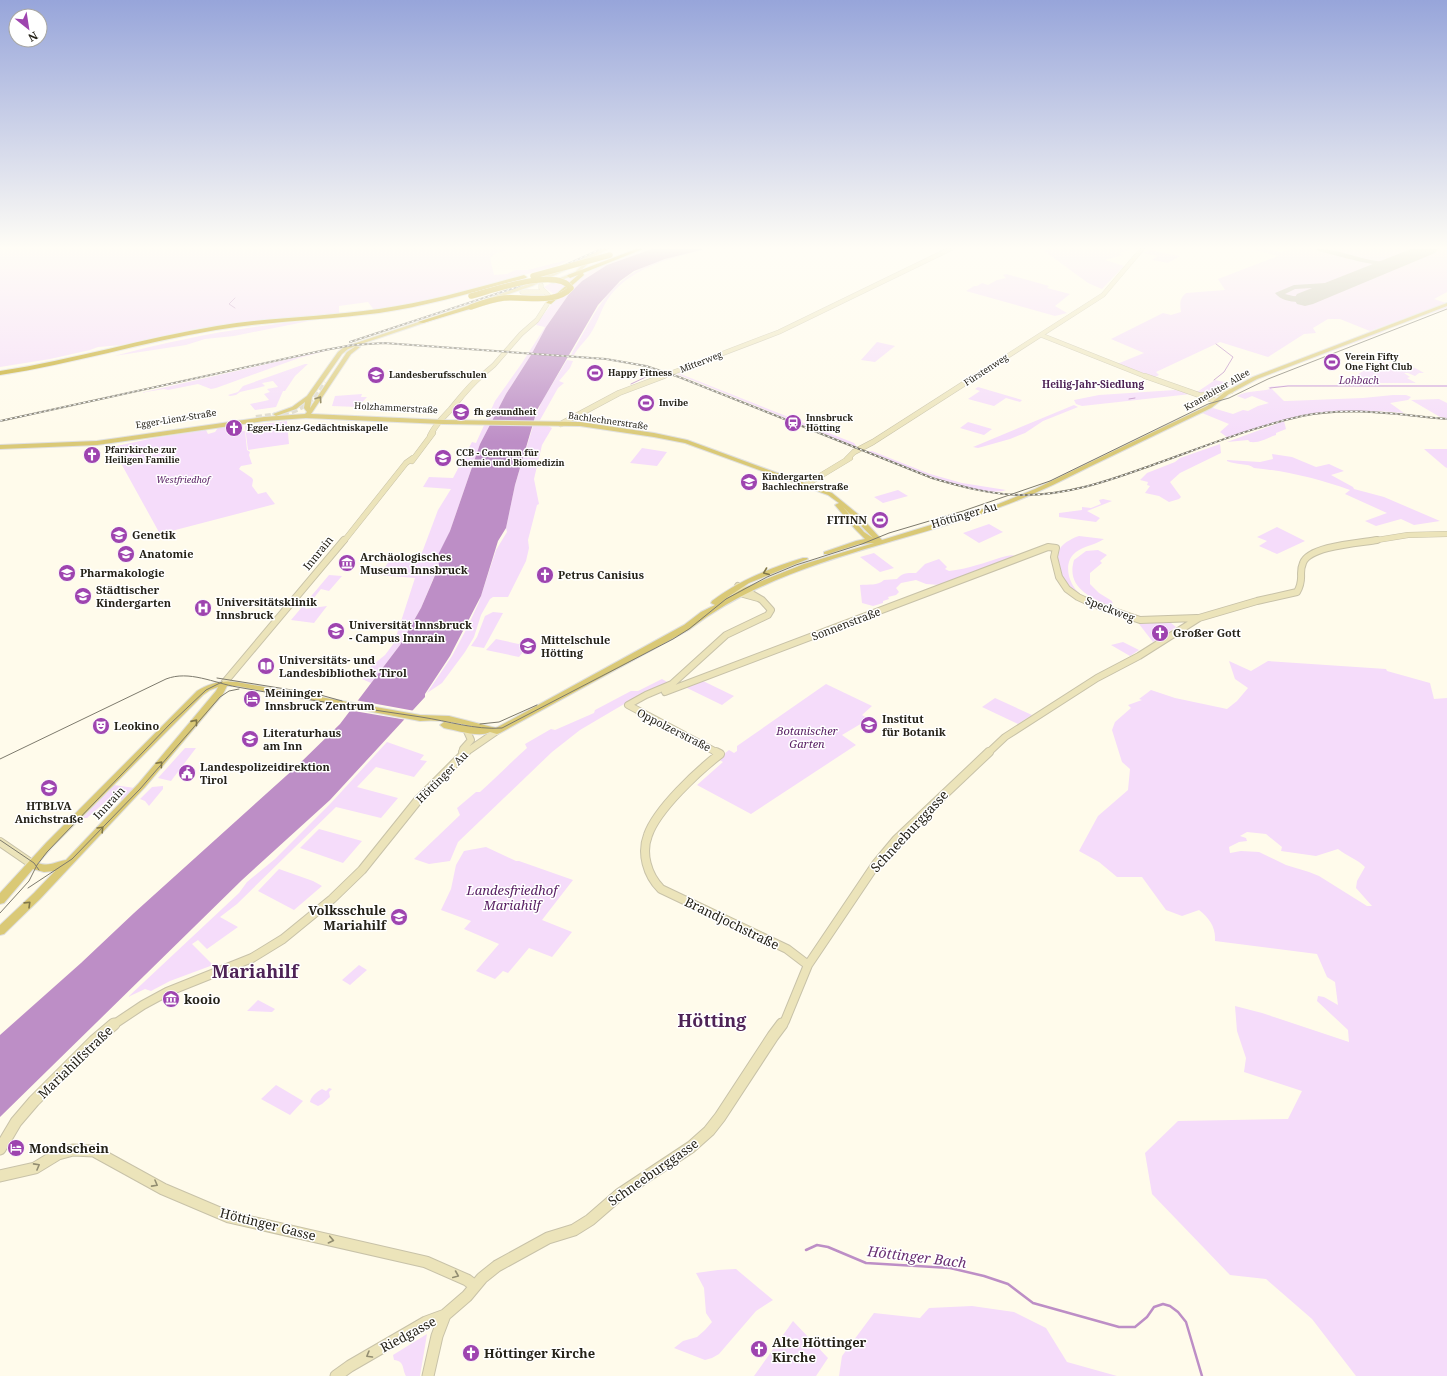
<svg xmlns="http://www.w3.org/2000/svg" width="1447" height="1376" font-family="'Noto Serif',serif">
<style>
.green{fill:#f5dcfa;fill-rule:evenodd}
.water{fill:#bd8ec6}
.pier{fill:#fffbeb}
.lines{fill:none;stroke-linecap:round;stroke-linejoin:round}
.stream-far1{stroke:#bd8ec6;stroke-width:1}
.stream{stroke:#bd8ec6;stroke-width:2.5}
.taxiway{fill:#bebaac;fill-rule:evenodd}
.runway{fill:#bebaac;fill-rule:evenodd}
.primary-tunnel{stroke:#dedacb;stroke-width:6;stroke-dasharray:6 3;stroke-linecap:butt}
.secondary-far4-casing{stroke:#c8c2a8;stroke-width:5}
.secondary-far3-casing{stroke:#c8c2a8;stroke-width:6}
.secondary-far2-casing{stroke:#c8c2a8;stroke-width:8}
.secondary-far1-casing{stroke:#c8c2a8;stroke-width:10}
.secondary-casing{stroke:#c8c2a8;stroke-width:13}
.primary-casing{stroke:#e0e0df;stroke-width:2}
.highway-casing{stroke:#e0e0df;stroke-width:2}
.secondary-far4{stroke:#ece4ba;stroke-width:4}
.secondary-far3{stroke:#ece4ba;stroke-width:5}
.secondary-far2{stroke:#ece4ba;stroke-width:6}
.secondary-far1{stroke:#ece4ba;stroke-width:8}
.secondary{stroke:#ece4ba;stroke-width:11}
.primary{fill:#dac976;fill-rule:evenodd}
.highway{fill:#c1a51a;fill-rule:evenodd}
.tram{stroke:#7d7a6d;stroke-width:1}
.rail-casing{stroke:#7d7a6d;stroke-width:2}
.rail{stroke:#fff;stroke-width:1;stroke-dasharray:2.5;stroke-linecap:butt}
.highway-bridge-casing{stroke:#e0e0df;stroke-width:6;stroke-linecap:butt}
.highway-bridge{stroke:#c1a51a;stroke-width:5.5}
.oneway{stroke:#807647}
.oneway2{stroke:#928d71}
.labels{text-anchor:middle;stroke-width:3;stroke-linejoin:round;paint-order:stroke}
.far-poi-label{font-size:9px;font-weight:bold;fill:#252218;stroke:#fff;text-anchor:start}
.far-street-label{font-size:9px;fill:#252218;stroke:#fff}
.far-park-label{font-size:9px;font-style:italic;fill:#592064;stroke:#fff}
.far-water-label{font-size:10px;font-style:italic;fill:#682e72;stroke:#fff}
.far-neighbourhood-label{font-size:10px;font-weight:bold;fill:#4e2356;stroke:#fff}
.street-label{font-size:11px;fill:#252218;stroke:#fff}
.poi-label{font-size:11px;font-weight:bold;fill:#252218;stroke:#fff;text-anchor:start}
.park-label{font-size:11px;font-style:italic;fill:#592064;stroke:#fff}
.near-street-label{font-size:13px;fill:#252218;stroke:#fff}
.near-park-label{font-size:13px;font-style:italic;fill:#592064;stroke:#fff}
.near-poi-label{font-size:13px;font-weight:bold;fill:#252218;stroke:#fff;text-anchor:start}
.near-water-label{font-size:14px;font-style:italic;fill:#682e72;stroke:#fff}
.near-district-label{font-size:18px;font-weight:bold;fill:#4e2356;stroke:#fff}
</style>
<rect width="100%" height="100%" fill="#fffbeb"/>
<path class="green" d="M0,249H510L495,254L490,258L494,275L507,274L515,270H528L571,259L557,266L431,300L374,310L368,302L339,306V314L199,328L122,345L98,347L90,350L50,359L0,367Z
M645,249H652L607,265L582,281L569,294L546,327L531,355L506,394L480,444L450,531L439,555V565L421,608L400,645L371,683L362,679L369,668L385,655L394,643L415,578L379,575L393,556L420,558L438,510L451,489L423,487L429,477L453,478L472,442L476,443L495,401L522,363L545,327L536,325C542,317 548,308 555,300C578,274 611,258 645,249Z
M711,249C676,256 633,266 610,296C602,306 599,320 592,331C587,340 579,346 574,355H571C600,305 609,275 669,258C683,254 697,249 711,249Z
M1051,249H1125L1130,250L1118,253L1123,255L1105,260L1124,266L1102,289L1088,283L1043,250Z
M1252,249H1268L1281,252L1291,249H1447V292L1434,299L1446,303L1370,331L1340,319H1328L1313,328L1316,333L1304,334L1268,357L1220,342L1156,372L1159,375L1153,378L1117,364L1144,353L1111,339L1163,313L1171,315L1181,312C1180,304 1179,299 1186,293L1225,290L1218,279L1278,256Z
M1149,250L1180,256L1168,263L1152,260L1158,256L1143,253Z
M585,271L562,288L555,295L544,287L551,283Z
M1006,274L1049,286L1047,288L1070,294L1055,306L1067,313L1055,316L966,291L974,286H977L982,283L988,285L997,280L1006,278L1003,275Z
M1447,305V308L1392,327L1381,333L1268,375Z
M314,320L234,336L205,339L186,345L114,356C180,338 246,326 314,320Z
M877,342L895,346L875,362L861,360Z
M337,348L299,358L216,388L211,389L198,384L168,390L164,389L140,393Z
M567,360L573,361L570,368L559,381L564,383L558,388L540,420H534L542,401Z
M1382,361L1386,364C1400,361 1411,365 1424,373H1419L1415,376L1408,373H1404L1410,377L1407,378L1416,383H1368L1358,374Z
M305,364H308L295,376L285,391H283L276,407L255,410L250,404L269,400L264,394L270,392L267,389L278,387L273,381L262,383L265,386L240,392L236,395L230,396L228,395L238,392L243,386Z
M678,373L854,443L857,447L677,374Z
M1215,380L1239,385L1224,384L1211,392L1201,393L1197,392Z
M1291,385H1447V387L1288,386L1271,388L1284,401H1287L1363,398L1393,395H1406L1411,397L1408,400L1390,403L1404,413L1378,411L1379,412C1348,410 1317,411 1287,419C1267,424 1248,432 1228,438L1220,432L1229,424L1202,413L1213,408L1233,414L1243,410L1248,411L1258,406L1269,403L1252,396L1245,399L1237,396C1248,390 1259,392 1270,389L1268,387Z
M978,387L1022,400L1020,402L1006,398L994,406L968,399L980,391L975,389Z
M1175,390L1191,394L1082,406L1076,404L1074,400L1099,395Z
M362,394L361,397H367L358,407L332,406L335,396Z
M1439,399L1447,403V418L1440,417L1411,400Z
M1074,405L1078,407L1043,421L1025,433L1010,439L978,448L973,447Z
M287,421L289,444L248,450L245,426Z
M1284,421L1286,429L1276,433V435C1266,438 1261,443 1250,442L1248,440L1227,442Z
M968,422L992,429L984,435L960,428Z
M240,425V431H245L247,450L250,452L249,455L252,464L241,466L239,469L252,478L253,480L252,486L258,494L266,492L275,504L160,534L112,447L154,438L206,430L208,434L215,432L218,428Z
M533,426H548L552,428L542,445L534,479L539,504L537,505L528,540L529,548L526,561L508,597H493L490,599L481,615L474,637L465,652L442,683L427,693L452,656L467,628L479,602L496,550L507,532L506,528L515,485Z
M1220,444L1221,453L1180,473L1170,482L1181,497L1179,499L1169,502L1159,496L1145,493L1150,486L1147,485L1148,482L1140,480L1147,473L1175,462L1180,458Z
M642,448L667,452L657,466L630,463Z
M1424,449H1447V468L1445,467Z
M867,451H872L930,474L962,483L1006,490C978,500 896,462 867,451Z
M1272,454L1292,457L1316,467L1329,464L1344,471L1331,475L1353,487L1354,489L1384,497L1440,521L1414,525L1401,519L1376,526L1365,521L1387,513L1345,494L1350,490C1319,479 1287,471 1254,468C1249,463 1235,465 1227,461V460L1260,462L1273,459Z
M898,490L908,496L883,503L874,497Z
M1103,499L1112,501L1087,511L1100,518L1096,522L1059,517V513L1082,510V507L1091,508L1101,504L1099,500Z
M989,524L1003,532L979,543L963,533Z
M1277,527L1305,541L1277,554L1259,546L1267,541L1257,537Z
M1079,536L1104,539C1095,545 1084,546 1076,552C1063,562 1068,581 1077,591C1081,596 1088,599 1093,602C1086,598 1077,595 1071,590C1062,582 1053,558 1061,547C1065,542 1073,538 1079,536Z
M1098,550L1107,555L1100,561L1102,563L1090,573V584L1099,593L1112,601L1113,605L1110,606C1089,597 1066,587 1074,560L1086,551Z
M874,553L894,568L880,572L860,557Z
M1014,555L1010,558L940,585L926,584L916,580L901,583L896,588L899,592L896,595L888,597L889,599L883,601V603L873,606L862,603L860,585C869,584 877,586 884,580L897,579C903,572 908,573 916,573L925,564L939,559L947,567L945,569L949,571C958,570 968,568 977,565C990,562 1001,556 1014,555Z
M329,575L342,576L329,591L321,589L305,609L327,606L314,623L291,620Z
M493,612L503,613L484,648L471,646L477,637L485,616Z
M1165,622L1171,623L1176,627L1153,642L1139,624Z
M496,639L528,646L519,657L486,650Z
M1123,642L1139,650L1130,656L1111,645Z
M1229,661L1251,671L1268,661L1386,669L1387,671L1430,683L1434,699L1447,698V1376H1356L1312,1319L1266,1279L1230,1275L1152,1194L1145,1153L1178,1121L1288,1119L1302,1091L1244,1072L1246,1058L1237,1031L1235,1006L1262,1013L1349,1042L1348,1030L1317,1001L1318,996L1324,997L1338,1005L1335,982L1327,977L1317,954L1215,941C1216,927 1209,918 1199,910L1182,916L1166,910L1142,877H1117L1099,862L1079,851L1098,816L1128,790L1130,769L1122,762L1112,730L1115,722L1131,708L1128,705L1142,700L1139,699L1151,690L1175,698L1227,709L1237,701L1248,688L1235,679ZM1247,832L1266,834L1282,847L1281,851L1316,856L1338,849C1347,856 1357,859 1365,867L1357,881L1356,888L1372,906H1367L1319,876L1309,872L1286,865L1259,852L1241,851L1230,853L1229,847L1239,842L1247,841L1246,838L1240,836Z
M662,679L669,683L636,697L580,730L552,752L458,842L450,861L429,864L414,859L460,815L457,808L476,792H480C496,778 510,763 527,748L525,744L551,729L555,730L594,713L595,710L631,691H638Z
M703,681L734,696L722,705L685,687Z
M826,684L872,706L862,715L869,719L842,735L856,745L751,814L697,785L723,762L718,759L729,750L734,753L737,751V746Z
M995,698L1032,715L1018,724L982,707Z
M387,742L424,755L420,760L427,761L414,777L376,767L357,787L398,798L381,818L336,807L237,904L220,917L238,927L207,949L198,940L192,944L213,965L170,981L151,991L145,989L128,997L239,893L247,882L275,859L331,803Z
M185,748H196L171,781L158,778Z
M114,785L135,788L121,803V797L112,796L87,818H82Z
M163,786V789L149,806L145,801L140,799L152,787Z
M319,829L362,841L343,863L300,848Z
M486,847L516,861H519L573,880L542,920L572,932L552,957L529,948L508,973L503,971L495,979L476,971L499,944L464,929L471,921L441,910L451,889L456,865L464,851Z
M279,869L313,881L322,886L294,910L258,891Z
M359,965L367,970L350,985L342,980Z
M258,1000L275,1009L272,1012L247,1011Z
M276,1085L303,1101L290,1115L261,1099Z
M329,1088L332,1089L329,1092L330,1097L322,1104L318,1106L310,1102C311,1096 318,1091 322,1089L326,1091Z
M736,1269L773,1300L756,1311L719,1354L712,1358L705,1360L674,1348L683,1341L697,1337L705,1330L712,1322L706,1313L704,1288L696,1273L718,1270Z
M972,1306L1014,1312L1046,1328L1067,1362L1117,1376H839L842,1356L874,1313L920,1318L929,1308Z
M793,1321L828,1358L816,1376H754Z
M427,1334L420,1376H406C402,1369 405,1361 394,1360L393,1355Z"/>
<path class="water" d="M652,249H704L665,259L634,271L620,281L598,305L537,410L515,485L506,528L498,541L481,596L450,656L425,694V697L330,800L242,880L0,1117V1035L81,963L134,913L296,767L340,724L400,645L421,608L439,566L438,555L450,531L480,444L506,394L531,355L546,327L569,294L582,281L607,265Z"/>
<path class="pier" d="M355,700L415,711L407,720L348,710Z"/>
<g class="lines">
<path class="stream-far1" d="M235,298L229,304L235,308
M1214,380L1224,372L1233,357L1216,344
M631,384L650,375
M1270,388L1288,386H1447
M1129,399L1135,398"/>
<path class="stream" d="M806,1250L817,1245L828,1247L866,1263L950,1268L984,1276L1008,1284L1033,1303L1119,1327H1135L1147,1317L1154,1307L1163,1304L1170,1306L1178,1312L1186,1322L1202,1376"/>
<path class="taxiway" d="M1317,249C1338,249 1356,258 1377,261C1383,262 1392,258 1398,263C1388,272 1333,254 1318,251Z
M1342,282H1345V286L1295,289L1285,294L1293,296L1308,297L1309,299L1308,301C1297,303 1282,302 1275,293L1294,285Z"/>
<path class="runway" d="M1411,249H1438L1435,253L1313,304L1305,306L1297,304L1294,299L1297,294Z"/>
<path class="primary-tunnel" d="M256,418C291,413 303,413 325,382"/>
<g class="secondary-far4-casing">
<path id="secondary-far4" d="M522,292H545
M1041,335L1147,377
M480,377L494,365L521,334L537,320L551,298L541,288V285
M661,377L779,332L950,249
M975,377L1103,295L1142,249"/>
</g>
<g class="secondary-far3-casing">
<path id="secondary-far3" d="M1145,376L1216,401
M1203,395L1231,391
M561,424L619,393L664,376
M430,436C436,423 442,419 451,409C461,397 469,386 481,376
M847,459L854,452L873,442L976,376
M412,461L433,433
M802,487L850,458
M344,541L406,463L413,458
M1371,541L1408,535L1447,534"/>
</g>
<g class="secondary-far2-casing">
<path id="secondary-far2" d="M736,592L758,598
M224,683L344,540
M665,692L1048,547L1056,548L1054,557L1059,577L1067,589L1078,597L1093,604L1140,620L1197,618
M463,753V749L471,740L466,729
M465,753L497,731
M718,753L628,705L646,695L672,684L726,635L768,615L771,610L762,600L738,586
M988,753L1005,737L1097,678L1139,656L1199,618L1257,601L1297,592C1305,578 1298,574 1303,563C1309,546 1360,543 1377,540"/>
</g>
<g class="secondary-far1-casing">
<path id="secondary-far1" d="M463,752V754
M716,752L720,754C698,771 657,809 648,835C641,853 647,875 661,889L787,949L808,965
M0,842L32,864
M113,1025L143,1005L167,992L252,958L283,939L332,899L362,870L419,799L466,752
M782,1025L785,1021L808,965L876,864L896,840L989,752"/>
</g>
<g class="secondary-casing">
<path id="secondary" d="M0,1149L16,1122L34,1101L94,1041L114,1024
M0,1176L35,1168L58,1154L73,1150L94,1151L163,1189L229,1217L426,1262L467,1280L475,1286
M336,1376L350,1366L426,1322L445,1315L467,1296L482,1278L497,1266L548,1238L574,1230L590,1220L620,1194L691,1147L709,1131L720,1117L773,1036L782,1024
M428,1376L437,1336L445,1315"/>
</g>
<g class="primary-casing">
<path id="primary" d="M603,249H608L593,257V259L577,274L554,283L550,282L575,272L589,259L532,286L491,300L487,299L528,284Z
M478,302H480V304L364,343L348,349L342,354L312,397L310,408L347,352L356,346L360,347L351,354L311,414L443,420L580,422L654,433L687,440L832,493L859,515L882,540L996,505L1035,489L1207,406L1225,392L1253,377L1447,303V306L1257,379L1229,394L1211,408C1171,427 1131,447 1091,466C1061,481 1032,496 1000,507C897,546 780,560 690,629L500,733L497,734L490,732C480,738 455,730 444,728L440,725L444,722L479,728C459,723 440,719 420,721L237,686H227L223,694L145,787L40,899L4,934L0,935V925L34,893L55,871L44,872L33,869L4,903L0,904V893L46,843L197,691C209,683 222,680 237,682L420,715L449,716L496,728L684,625L701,612L715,605L711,603L712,601C740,580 770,568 803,558H807L808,559L749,583L722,601L744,588L804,564L874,543L859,544L828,554H824V552L856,541L865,539L855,529L835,505L839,503L828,495L685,443L654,437L580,426L443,424L306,418L264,421L97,445L0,449V445L97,441L264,417L305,414L307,412L304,408L305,402L296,409L276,416L273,414L292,407L307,396L338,352L344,347ZM843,507L873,538L864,532ZM218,687L216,691L139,783L66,860C55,862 49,867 38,863L52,847L203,695L210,690Z"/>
</g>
<g class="highway-casing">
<path id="highway" d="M636,249H643L583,273L584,275L551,304L546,303L578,275L570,278L567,276L568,275Z
M524,275L527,277L526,278C477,291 429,306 379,313C325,320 270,321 216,330C143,342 73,364 0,375V371C73,360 144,338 217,326C271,317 325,317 379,309C429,302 476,288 524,275Z
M471,305L473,306V308L423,323L418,322Z"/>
</g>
<use href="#secondary-far4" class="secondary-far4"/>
<use href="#secondary-far3" class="secondary-far3"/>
<use href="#secondary-far2" class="secondary-far2"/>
<use href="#secondary-far1" class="secondary-far1"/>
<use href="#secondary" class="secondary"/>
<use href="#primary" class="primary"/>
<use href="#highway" class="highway"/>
<path class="tram" d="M217,678L317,694L342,701
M480,724L499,722L537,705
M0,759L166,679C189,670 214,683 237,687C298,698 359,708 421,717C448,721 475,730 502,728L673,639L689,629L726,599L767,577L796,565L862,544L889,533L963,511L1050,481L1208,404L1229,398L1268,379L1447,309
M0,840L34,863L39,870
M28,888L72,859L140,789L220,697L229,691L239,689
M0,913L29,881L37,865L47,852L170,724L206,690L222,682"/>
<g class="rail-casing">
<path id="rail" d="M350,342L514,288L601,249
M0,421L325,350L353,345L384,343L606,359L646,366L679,377L932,478C962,487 993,495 1024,495C1066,495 1105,482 1144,468C1196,450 1248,428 1302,416C1349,406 1400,415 1447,419"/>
</g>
<use href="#rail" class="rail"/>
<g class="highway-bridge-casing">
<path id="highway-bridge" d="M533,276L610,255
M471,296C491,291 557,267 571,288C555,305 526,296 504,298C493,299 482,303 471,307"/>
</g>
<use href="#highway-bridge" class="highway-bridge"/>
</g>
<defs><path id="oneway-chevron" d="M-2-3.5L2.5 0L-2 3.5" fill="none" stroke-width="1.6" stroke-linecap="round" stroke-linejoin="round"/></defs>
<g class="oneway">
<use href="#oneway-chevron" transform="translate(319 399) rotate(-56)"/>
<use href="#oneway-chevron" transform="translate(766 572) rotate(159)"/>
<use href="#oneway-chevron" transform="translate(195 722) rotate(-51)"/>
<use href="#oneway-chevron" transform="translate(160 764) rotate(-49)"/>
<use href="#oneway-chevron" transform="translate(101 829) rotate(-46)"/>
<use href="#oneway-chevron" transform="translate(28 904) rotate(-44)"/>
</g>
<g class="oneway2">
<use href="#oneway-chevron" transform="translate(37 1166) rotate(-29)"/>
<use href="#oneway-chevron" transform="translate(155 1184) rotate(29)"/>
<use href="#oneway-chevron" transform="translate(331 1240) rotate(12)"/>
<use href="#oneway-chevron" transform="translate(456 1275) rotate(23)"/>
<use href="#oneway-chevron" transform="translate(369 1355) rotate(150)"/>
</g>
<linearGradient id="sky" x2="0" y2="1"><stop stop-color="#97a5da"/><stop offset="0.56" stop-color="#fffdf6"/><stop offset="1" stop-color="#fffdf6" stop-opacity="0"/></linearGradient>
<rect width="1447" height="442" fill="url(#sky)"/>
<defs>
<g id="stadium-disc" transform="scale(0.9)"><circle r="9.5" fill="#9e44af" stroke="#fff"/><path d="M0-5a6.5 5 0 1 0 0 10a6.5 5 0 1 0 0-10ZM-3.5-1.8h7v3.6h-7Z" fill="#fff"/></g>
<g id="school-disc" transform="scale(0.9)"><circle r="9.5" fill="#9e44af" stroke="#fff"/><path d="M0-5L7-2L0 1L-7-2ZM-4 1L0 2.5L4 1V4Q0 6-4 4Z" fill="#fff"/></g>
<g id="university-disc" transform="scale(0.9)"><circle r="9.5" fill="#9e44af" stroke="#fff"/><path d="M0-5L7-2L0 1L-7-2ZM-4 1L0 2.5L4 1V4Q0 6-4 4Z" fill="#fff"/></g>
<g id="station-disc" transform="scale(0.9)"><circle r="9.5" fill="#9e44af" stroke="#fff"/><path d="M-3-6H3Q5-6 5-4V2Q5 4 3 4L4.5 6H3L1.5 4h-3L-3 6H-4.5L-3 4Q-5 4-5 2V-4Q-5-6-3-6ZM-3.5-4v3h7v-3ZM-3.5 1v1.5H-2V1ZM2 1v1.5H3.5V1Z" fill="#fff"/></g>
<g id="church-disc" transform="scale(0.9)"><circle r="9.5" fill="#9e44af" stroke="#fff"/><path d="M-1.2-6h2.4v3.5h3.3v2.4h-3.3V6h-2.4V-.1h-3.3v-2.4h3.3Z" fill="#fff"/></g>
<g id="museum-disc" transform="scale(0.9)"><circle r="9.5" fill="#9e44af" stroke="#fff"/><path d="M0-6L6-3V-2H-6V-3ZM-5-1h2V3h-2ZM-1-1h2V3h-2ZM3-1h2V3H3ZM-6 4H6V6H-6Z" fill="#fff"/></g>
<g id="hospital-disc" transform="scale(0.9)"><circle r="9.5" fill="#9e44af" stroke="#fff"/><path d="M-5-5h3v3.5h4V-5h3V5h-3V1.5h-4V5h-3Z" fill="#fff"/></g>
<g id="library-disc" transform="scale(0.9)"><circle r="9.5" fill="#9e44af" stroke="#fff"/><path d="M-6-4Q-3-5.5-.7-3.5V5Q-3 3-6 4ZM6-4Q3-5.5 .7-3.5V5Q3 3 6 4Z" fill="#fff"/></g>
<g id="hotel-disc" transform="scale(0.9)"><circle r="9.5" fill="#9e44af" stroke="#fff"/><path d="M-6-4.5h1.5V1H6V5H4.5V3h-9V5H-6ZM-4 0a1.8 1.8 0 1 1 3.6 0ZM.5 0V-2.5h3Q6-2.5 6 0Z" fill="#fff"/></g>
<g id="theatre-disc" transform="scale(0.9)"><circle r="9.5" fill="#9e44af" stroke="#fff"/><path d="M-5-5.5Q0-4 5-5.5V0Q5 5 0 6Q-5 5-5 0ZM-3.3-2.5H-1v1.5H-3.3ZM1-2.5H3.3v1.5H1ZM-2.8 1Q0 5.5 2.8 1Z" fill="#fff"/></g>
<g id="civic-disc" transform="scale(0.9)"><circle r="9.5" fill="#9e44af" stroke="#fff"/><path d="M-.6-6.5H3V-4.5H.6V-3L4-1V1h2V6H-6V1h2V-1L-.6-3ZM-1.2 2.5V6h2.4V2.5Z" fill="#fff"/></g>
</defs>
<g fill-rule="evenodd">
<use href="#stadium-disc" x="1332" y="362"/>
<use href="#stadium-disc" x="595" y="373"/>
<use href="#school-disc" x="376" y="375"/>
<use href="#stadium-disc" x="646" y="403"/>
<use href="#university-disc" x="461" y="412"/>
<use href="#station-disc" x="793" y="423"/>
<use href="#church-disc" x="234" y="428"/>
<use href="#church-disc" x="92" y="455"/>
<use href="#university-disc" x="443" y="458"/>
<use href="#school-disc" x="749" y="482"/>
<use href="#stadium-disc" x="880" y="520"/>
<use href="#university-disc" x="119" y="535"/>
<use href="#university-disc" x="126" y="554"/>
<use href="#museum-disc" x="347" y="563"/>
<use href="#university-disc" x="67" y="573"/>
<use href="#church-disc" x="545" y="575"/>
<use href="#school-disc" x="83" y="596"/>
<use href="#hospital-disc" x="203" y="608"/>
<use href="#university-disc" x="336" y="631"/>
<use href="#church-disc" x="1160" y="633"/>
<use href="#school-disc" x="528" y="646"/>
<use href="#library-disc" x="266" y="666"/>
<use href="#hotel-disc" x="252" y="699"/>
<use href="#university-disc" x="869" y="725"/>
<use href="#theatre-disc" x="101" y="726"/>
<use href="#university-disc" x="250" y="739"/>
<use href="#civic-disc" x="187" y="773"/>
<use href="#school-disc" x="49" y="788"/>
<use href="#school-disc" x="399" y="917"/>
<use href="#museum-disc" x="171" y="999"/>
<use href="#hotel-disc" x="16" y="1148"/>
<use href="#church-disc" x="759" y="1349"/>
<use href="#church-disc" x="471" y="1353"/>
</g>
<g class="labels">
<g class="far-poi-label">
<text x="1345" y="360">Verein Fifty<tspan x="1345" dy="10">One Fight Club</tspan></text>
<text x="608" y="376">Happy Fitness</text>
<text x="389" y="378">Landesberufsschulen</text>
<text x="659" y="406">Invibe</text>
<text x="474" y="415">fh gesundheit</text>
<text x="806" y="421">Innsbruck<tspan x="806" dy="10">Hötting</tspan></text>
<text x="247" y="431">Egger-Lienz-Gedächtniskapelle</text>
<text x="105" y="453">Pfarrkirche zur<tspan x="105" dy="10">Heiligen Familie</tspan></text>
<text x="456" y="456">CCB - Centrum für<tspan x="456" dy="10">Chemie und Biomedizin</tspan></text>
<text x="762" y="480">Kindergarten<tspan x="762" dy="10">Bachlechnerstraße</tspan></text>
</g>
<g class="far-street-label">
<text transform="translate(701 362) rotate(-21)" y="3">Mitterweg</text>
<text transform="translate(986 370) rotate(-33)" y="3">Fürstenweg</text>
<text transform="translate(1217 390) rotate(-30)" y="3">Kranebitter Allee</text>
<text transform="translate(396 408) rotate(3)" y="3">Holzhammerstraße</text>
<text transform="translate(176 419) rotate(-9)" y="3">Egger-Lienz-Straße</text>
<text transform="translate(608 421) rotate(8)" y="3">Bachlechnerstraße</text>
</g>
<g class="far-park-label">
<text x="183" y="483">Westfriedhof</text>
</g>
<g class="far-water-label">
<text x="1359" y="384">Lohbach</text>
</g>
<g class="far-neighbourhood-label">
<text x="1093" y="388">Heilig-Jahr-Siedlung</text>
</g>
<g class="street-label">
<text transform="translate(964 515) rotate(-16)" y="4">Höttinger Au</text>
<text transform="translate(318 553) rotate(-51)" y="4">Innrain</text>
<text transform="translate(1110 609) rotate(21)" y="4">Speckweg</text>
<text transform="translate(846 624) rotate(-21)" y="4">Sonnenstraße</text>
<text transform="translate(674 730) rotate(27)" y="4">Oppolzerstraße</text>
<text transform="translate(442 777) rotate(-45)" y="4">Höttinger Au</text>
<text transform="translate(109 803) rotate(-47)" y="4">Innrain</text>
</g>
<g class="poi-label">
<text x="867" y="524" text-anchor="end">FITINN</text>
<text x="132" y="539">Genetik</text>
<text x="139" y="558">Anatomie</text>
<text x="360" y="561">Archäologisches<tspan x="360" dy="13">Museum Innsbruck</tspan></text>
<text x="80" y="577">Pharmakologie</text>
<text x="558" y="579">Petrus Canisius</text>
<text x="96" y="594">Städtischer<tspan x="96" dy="13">Kindergarten</tspan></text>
<text x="216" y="606">Universitätsklinik<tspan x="216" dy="13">Innsbruck</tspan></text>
<text x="349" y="629">Universität Innsbruck<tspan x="349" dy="13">- Campus Innrain</tspan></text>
<text x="1173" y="637">Großer Gott</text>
<text x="541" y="644">Mittelschule<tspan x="541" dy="13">Hötting</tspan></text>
<text x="279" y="664">Universitäts- und<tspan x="279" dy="13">Landesbibliothek Tirol</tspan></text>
<text x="265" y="697">Meininger<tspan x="265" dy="13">Innsbruck Zentrum</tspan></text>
<text x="882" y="723">Institut<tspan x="882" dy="13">für Botanik</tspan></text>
<text x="114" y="730">Leokino</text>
<text x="263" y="737">Literaturhaus<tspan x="263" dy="13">am Inn</tspan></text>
<text x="200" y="771">Landespolizeidirektion<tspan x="200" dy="13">Tirol</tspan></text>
<text x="49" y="810" text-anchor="middle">HTBLVA<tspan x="49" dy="13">Anichstraße</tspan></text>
</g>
<g class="park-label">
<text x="807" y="735">Botanischer<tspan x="807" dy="13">Garten</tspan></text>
</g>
<g class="near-street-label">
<text transform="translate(909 831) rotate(-47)" y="5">Schneeburggasse</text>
<text transform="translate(732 923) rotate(26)" y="5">Brandjochstraße</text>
<text transform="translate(75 1062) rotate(-44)" y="5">Mariahilfstraße</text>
<text transform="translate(653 1172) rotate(-35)" y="5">Schneeburggasse</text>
<text transform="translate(268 1224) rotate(14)" y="5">Höttinger Gasse</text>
<text transform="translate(408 1334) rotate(-28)" y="5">Riedgasse</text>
</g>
<g class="near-park-label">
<text x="512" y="895">Landesfriedhof<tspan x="512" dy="15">Mariahilf</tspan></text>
</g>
<g class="near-poi-label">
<text x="386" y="915" text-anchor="end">Volksschule<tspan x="386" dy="15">Mariahilf</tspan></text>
<text x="184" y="1004">kooio</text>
<text x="29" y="1153">Mondschein</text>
<text x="772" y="1347">Alte Höttinger<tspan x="772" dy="15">Kirche</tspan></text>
<text x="484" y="1358">Höttinger Kirche</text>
</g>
<g class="near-water-label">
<text transform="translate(917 1257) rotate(7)" y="5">Höttinger Bach</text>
</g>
<g class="near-district-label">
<text x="255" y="978">Mariahilf</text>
<text x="712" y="1027">Hötting</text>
</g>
</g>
<g transform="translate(28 28) rotate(150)"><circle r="19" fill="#ffffff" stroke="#a8a7a3"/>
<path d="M0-3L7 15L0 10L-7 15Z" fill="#9e44af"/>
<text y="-6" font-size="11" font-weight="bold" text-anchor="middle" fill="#252218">N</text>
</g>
</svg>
